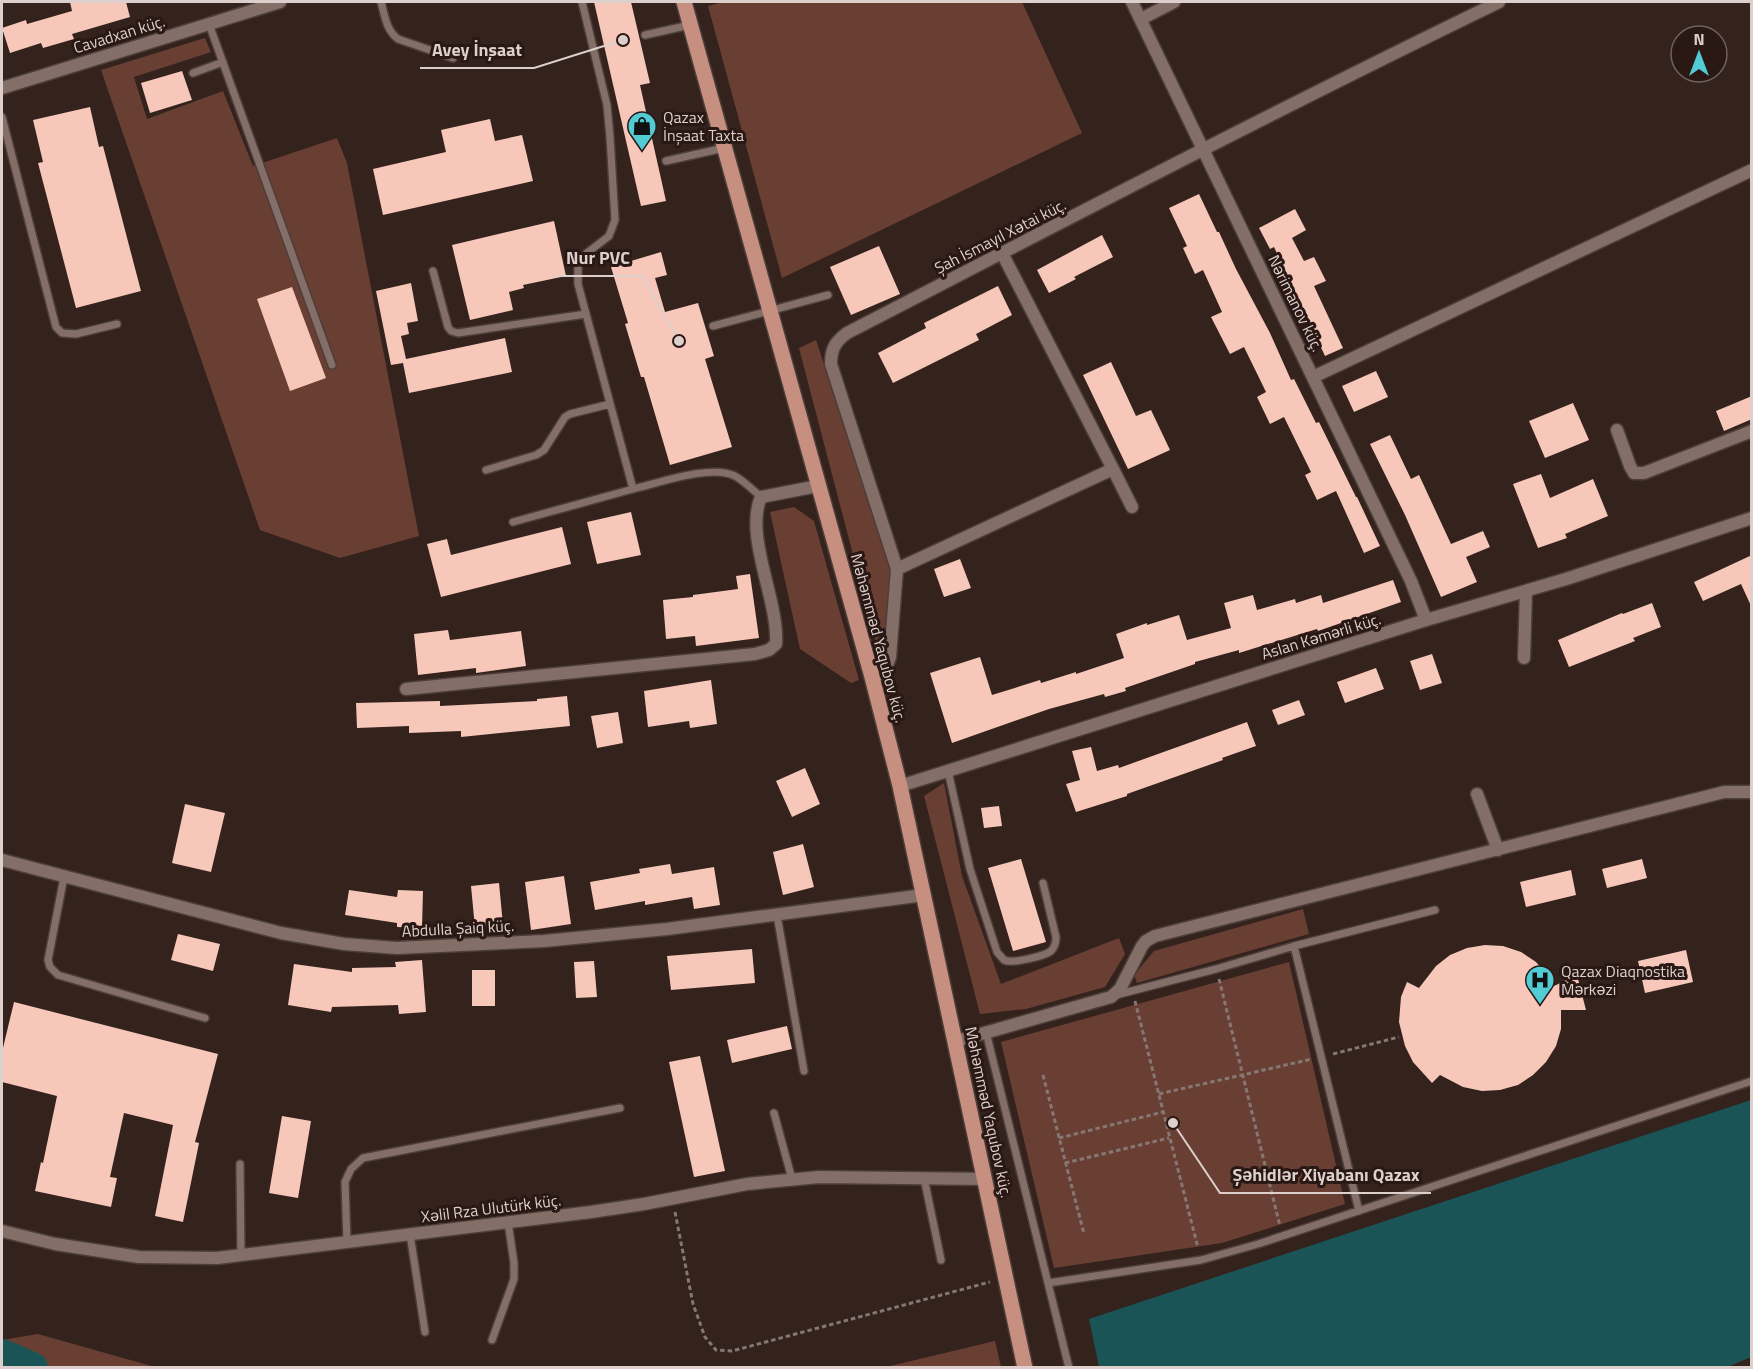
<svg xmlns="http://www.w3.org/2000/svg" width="1753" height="1369" font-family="'Titillium Web',sans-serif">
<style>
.green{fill:#693f34}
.water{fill:#1b5457}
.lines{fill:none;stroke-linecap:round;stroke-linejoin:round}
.river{stroke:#1b5457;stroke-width:32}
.building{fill:#f7c7ba}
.service-casing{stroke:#4d3e3a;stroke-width:10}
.minor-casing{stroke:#4d3e3a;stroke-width:15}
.primary-casing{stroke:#4d3e3a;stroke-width:18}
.path{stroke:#867773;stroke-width:3;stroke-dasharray:4.5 3;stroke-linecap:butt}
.service{stroke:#846e68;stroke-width:7}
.minor{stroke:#846e68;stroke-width:12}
.primary{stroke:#c78f80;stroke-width:15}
.labels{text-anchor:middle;stroke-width:6;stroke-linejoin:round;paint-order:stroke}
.street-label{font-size:16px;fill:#dccfcc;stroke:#2a1814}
.poi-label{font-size:16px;fill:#dccfcc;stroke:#2a1814;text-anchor:start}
.leader{fill:none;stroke:#dccfcc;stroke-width:2}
.callout-dot{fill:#dccfcc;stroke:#2a1814;stroke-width:2}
.callout-label{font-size:18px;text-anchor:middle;font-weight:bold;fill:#dccfcc;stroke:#2a1814;stroke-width:6;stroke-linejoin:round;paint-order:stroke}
</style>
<rect width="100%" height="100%" fill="#34221d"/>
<path class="green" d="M723,2H1022L1082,133L782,278L708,6Z
M205,38L211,52L134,77L147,119L223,91L253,166L337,138L347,163L419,536L340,558L260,530L101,70Z
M816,340L891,568L883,655L879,654L799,348Z
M794,507L814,521L859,680L851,683L800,649L770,512Z
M944,783L962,876L1001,984L1119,938L1125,954L1105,987L1026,1009L980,1014L924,796Z
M1303,909L1309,934L1137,983L1134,975L1154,951Z
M1289,962L1345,1204L1222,1243L1054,1268L1001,1042Z
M38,1334L155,1367H2V1340Z
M995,1341L1001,1367H886Z"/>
<path class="water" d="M1751,1100V1357L1725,1368L1099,1367L1089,1319Z"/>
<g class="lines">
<path class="river" d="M2,1355L32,1368"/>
</g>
<path class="building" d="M70,2H126L130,17L72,34L74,39L43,48L41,43L10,53L2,28L26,20L27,24L72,11Z
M594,2H631L650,83L640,85L666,201L641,206Z
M182,71L192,100L150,113L141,83Z
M90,107L99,147L103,146L141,291L76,308L38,163L43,162L33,120Z
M490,119L495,141L522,135L533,181L383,215L373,169L446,152L441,130Z
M1199,194L1217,232H1219L1236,269L1270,333L1291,380L1294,379L1316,423L1319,422L1356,497H1357L1380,546L1364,553L1336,491L1317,500L1305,475L1311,472L1284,417L1270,424L1257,397L1266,392L1244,347L1230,354L1211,317L1222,312L1203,270L1195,274L1183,248L1187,246L1169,208Z
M1295,209L1306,230L1292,238L1304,261L1314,257L1326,281L1314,286L1343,348L1325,356L1274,247L1270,249L1259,228Z
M554,221L566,276L523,285L524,288L509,292L513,310L470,320L452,245Z
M1102,235L1113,257L1074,277L1076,279L1049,293L1037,270Z
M879,246L900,294L851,315L830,267Z
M661,252L667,275L655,278L665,312L698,303L714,356L705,359L732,447L670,465L644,377H641L625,324L628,323L611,267Z
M411,283L418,321L407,323L409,334L401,336L406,359L505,338L512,372L409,393L403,363L391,365L376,291Z
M998,286L1012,315L976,334L979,340L893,383L878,353L926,328L924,323Z
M292,287L326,378L290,391L257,299Z
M1111,362L1136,416L1151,410L1170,450L1128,469L1083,375Z
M1376,371L1388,397L1354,412L1342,386Z
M1752,396V419L1724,431L1716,411Z
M1573,403L1589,440L1545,458L1529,421Z
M1390,435L1411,479L1419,475L1451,544L1483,531L1490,547L1466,557L1477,582L1441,597L1405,515L1370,444Z
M1541,474L1550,498L1593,479L1608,516L1565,534L1567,538L1538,548L1513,484Z
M631,512L641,555L597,564L587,522Z
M562,527L571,564L441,597L427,544L447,539L451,555Z
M1752,555V608L1741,584L1703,601L1694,582Z
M960,559L971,588L944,597L934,569Z
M750,574L759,638L696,646L695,636L666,639L663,600L693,597V595L738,589L736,576Z
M1393,580L1401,602L1318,631L1317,629L1239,653V650L1195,662V664L1125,688L1126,691L1105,697L1104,694L1049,709L952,743L930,673L980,657L992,695L1040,680L1041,683L1076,672V674L1124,658L1116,634L1147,623V625L1179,615L1187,640L1231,628L1224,603L1253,595L1257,610L1295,599L1296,603L1321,595L1323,603Z
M1652,603L1661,627L1633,638L1635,641L1569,667L1558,640L1622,613L1623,614Z
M448,630L450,640L521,631L526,666L476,673V668L418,675L414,634Z
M1432,654L1442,683L1420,690L1410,661Z
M1376,668L1384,689L1345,703L1337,682Z
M711,680L717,724L690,728L689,721L648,727L644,691Z
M567,696L570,726L461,737V731L409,733V726L357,728L356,703L440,701V706L537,701V699Z
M1299,700L1305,715L1278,725L1272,710Z
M618,712L623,743L597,748L591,716Z
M1247,722L1256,746L1222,758L1223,760L1127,794V796L1076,812L1066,784L1080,780L1072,751L1091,747L1097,771L1118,765L1119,768Z
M805,768L820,804L792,817L776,781Z
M185,804L225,813L211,872L172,863Z
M999,806L1002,826L984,828L981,808Z
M803,844L814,887L783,895L773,852Z
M1021,859L1046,942L1013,951L988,868Z
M1642,859L1647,878L1607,888L1602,869Z
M670,864L672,874L714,867L720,905L694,909L692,897L645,905V901L595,910L590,882L640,873L639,869Z
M1571,870L1576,895L1526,907L1520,882Z
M564,876L571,924L531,930L525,882Z
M499,883L503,925L475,928L471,886Z
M349,890L397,897L398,890L423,891L422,928L397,927V923L345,915Z
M178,934L220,944L213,971L171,960Z
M1485,945L1503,946L1521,952L1536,962L1548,976L1554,986L1577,975L1586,1010H1561V1029L1556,1046L1546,1062L1533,1075L1518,1085L1500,1090L1482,1091L1463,1087L1440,1075L1432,1083L1413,1062L1405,1046L1399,1022L1401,997L1407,982L1419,988L1436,966L1450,955L1467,948Z
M752,949L755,983L671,990L667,956Z
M1686,950L1693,982L1645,993L1638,961Z
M422,960L426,1012L399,1014L398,1005L332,1007L331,1012L288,1005L294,964L352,972V968L396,967L395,962Z
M594,961L597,997L576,998L574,962Z
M472,970H495V1006H472Z
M14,1002L218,1054L195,1142L199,1143L183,1222L155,1216L173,1125L124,1113L110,1177L117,1178L111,1207L35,1191L41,1162L43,1163L57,1096L2,1082V1052Z
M787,1026L792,1049L732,1063L727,1040Z
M700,1056L725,1171L694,1177L669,1062Z
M282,1116L311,1121L298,1198L269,1193Z"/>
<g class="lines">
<g class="service-casing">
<path id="service" d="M381,2C385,16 386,30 398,39L453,58
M582,2L607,105L610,137L615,220L609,236L587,253L578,265V284L633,489C659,483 711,464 735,476C744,481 753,490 761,497
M209,24L332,365
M645,35L690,25
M193,73L223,62
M2,117L56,327L62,333L76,334L117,324
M666,161L724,148
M433,271L448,327L451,331L458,333L586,314
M713,326L828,295
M486,470L536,455L544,450L565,417L570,414L610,404
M513,522L633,489
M948,771L970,869L997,952C998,953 1003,959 1004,960C1012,964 1045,956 1051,951C1055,947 1056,942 1056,937L1043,883
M64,877L48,960L50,967L58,975L205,1018
M777,915L804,1071
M1294,946L1435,910
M1116,995L1216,969L1294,946L1359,1211
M986,1032L1069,1368
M774,1113L792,1179
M240,1164L241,1256
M924,1178L941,1260
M410,1234L425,1332
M347,1242L345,1182L351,1169L363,1158L620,1108
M1048,1283L1201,1260L1258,1244L1752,1081
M492,1340L514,1279V1263L508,1222"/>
</g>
<g class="minor-casing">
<path id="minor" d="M1132,2L1411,581L1426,620
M1141,19L1174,2
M2,88L280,2
M1313,377L1752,170
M1617,430L1630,466L1634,473H1644L1752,431
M1113,469L1132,507
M897,569L1113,469L1002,253
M1524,658L1526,591
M872,677C885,673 886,669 890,657L897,569L831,364C831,349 835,342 847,333C1064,221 1280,108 1499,2
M406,689L755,654L769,650L776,644C779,601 744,536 761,497L818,486
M900,786L1426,620L1566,579L1752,518
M1477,794L1498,850
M2,860L281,933L344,944L397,948L544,941L667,929L924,895
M956,1041L1111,997L1120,989L1142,946L1146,941L1155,936L1724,792H1752
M2,1231L55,1244L139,1257L217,1258L591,1212L644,1204L747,1184L819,1177L985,1179"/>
</g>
<g class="primary-casing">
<path id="primary" d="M684,2L872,677L900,786L1025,1368"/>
</g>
<path class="path" d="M1219,979L1280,1226
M1135,1001L1198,1248
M1333,1054L1399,1037
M1043,1075L1084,1234
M1159,1094L1312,1059
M1059,1138L1163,1112
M1065,1163L1169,1138
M675,1212L693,1304L705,1337L716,1350L732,1351L990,1282"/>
<use href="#service" class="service"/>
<use href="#minor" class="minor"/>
<use href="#primary" class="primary"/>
</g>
<defs>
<g id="shop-pin" transform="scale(1.5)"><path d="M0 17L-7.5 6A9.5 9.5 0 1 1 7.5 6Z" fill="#51ccd4" stroke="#2a1814"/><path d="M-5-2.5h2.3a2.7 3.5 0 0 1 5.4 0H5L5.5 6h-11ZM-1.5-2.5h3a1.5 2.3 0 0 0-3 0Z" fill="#111"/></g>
<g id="hospital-pin" transform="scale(1.5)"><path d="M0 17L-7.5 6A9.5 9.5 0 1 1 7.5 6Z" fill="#51ccd4" stroke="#2a1814"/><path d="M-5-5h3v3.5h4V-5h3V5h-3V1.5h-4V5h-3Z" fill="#111"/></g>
</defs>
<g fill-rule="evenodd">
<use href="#shop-pin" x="642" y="126"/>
<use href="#hospital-pin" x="1540" y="980"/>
</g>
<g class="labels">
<g class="street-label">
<text transform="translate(119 34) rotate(-17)" y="6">Cavadxan küç.</text>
<text transform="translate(1000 236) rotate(-27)" y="6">Şah İsmayıl Xətai küç.</text>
<text transform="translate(1296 303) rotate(64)" y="6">Nərimanov küç.</text>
<text transform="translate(1321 636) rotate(-17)" y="6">Aslan Kəmərli küç.</text>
<text transform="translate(879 638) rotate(75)" y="6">Məhəmməd Yaqubov küç.</text>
<text transform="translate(458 928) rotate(-3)" y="6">Abdulla Şaiq küç.</text>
<text transform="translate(989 1112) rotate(78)" y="6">Məhəmməd Yaqubov küç.</text>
<text transform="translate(491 1208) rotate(-7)" y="6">Xəlil Rza Ulutürk küç.</text>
</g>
<g class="poi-label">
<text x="663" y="123">Qazax<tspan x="663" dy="18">İnşaat Taxta</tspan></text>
<text x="1561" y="977">Qazax Diaqnostika<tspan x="1561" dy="18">Mərkəzi</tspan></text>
</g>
</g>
<path class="leader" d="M623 40L534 68H420M679 341L642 276H554M1173 1123L1220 1193H1431"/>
<g class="callout-dot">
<circle cx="623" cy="40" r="6"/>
<circle cx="679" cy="341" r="6"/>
<circle cx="1173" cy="1123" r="6"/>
</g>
<g class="callout-label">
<text x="477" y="56">Avey İnşaat</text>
<text x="598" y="264">Nur PVC</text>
<text x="1326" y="1181">Şəhidlər Xiyabanı Qazax</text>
</g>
<rect width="1753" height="1369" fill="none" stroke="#dccfcc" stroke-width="6"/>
<g transform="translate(1699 54)"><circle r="28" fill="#2a1814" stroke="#71615e" stroke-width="1.5"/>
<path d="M0-4.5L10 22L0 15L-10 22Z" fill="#51ccd4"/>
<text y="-9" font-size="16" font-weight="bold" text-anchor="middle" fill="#dccfcc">N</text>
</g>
</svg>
